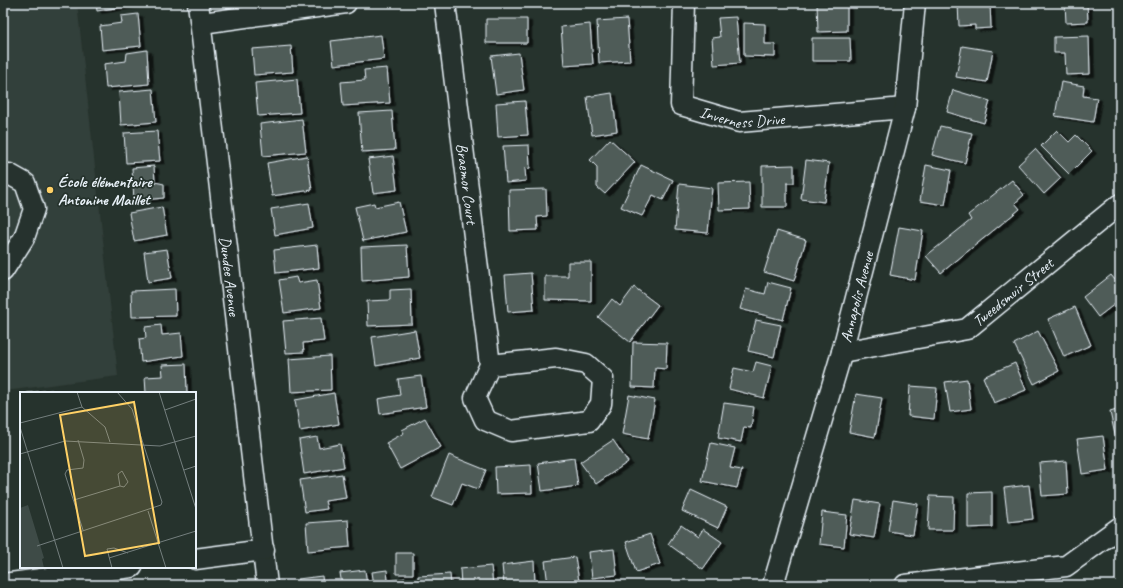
<svg xmlns="http://www.w3.org/2000/svg" width="1123" height="588" font-family="Caveat,sans-serif">
<style>
.built{fill:#333f3a}
.building{fill:#505c59;stroke:#e8f1f8;filter:url(#shadow)}
.lines{fill:none;stroke-linecap:round;stroke-linejoin:round}
.street-casing{stroke:#e8f1f8;stroke-width:23}
.street{stroke:#26332d;stroke-width:20}
.poi-dot{fill:#ffd166;stroke:#26332d;stroke-width:1.5}
.labels{text-anchor:middle;stroke-width:3.5;stroke-linejoin:round;paint-order:stroke}
.street-label{font-size:16px;fill:#e8f1f8;stroke:#26332d}
.poi-label{font-size:16px;font-weight:bold;fill:#e8f1f8;stroke:#26332d;text-anchor:start}
.inset-road{fill:none;stroke:#747f7e;stroke-width:1}
.view{fill:#ffd166;fill-opacity:0.15;stroke:#ffd166;stroke-width:2}
.inset-edge{fill:none;stroke:#e8f1f8;stroke-width:2}
</style>
<defs>
<filter id="shadow"><feDropShadow dx="4.5" dy="2.5" stdDeviation="0" flood-color="#0009"/></filter>
</defs>
<rect width="100%" height="100%" fill="#26332d"/>
<filter id="ink" filterUnits="userSpaceOnUse"><feTurbulence type="fractalNoise" baseFrequency=".025" numOctaves="2"/><feDisplacementMap in="SourceGraphic" scale="8" xChannelSelector="R" yChannelSelector="G"/><feConvolveMatrix kernelMatrix="1 2 1 2 8 2 1 2 1" color-interpolation-filters="sRGB"/></filter>
<g filter="url(#ink)">
<path class="built" d="M3,3H77L118,376L5,391L3,378Z"/>
<path class="building" d="M96,3H140V4L97,11Z
M817,3H847V31L818,32Z
M958,3H990L991,28L975,29V25L959,26Z
M1065,3H1087L1088,22L1066,23Z
M138,14L141,46L102,50L100,26L122,23L121,16Z
M736,17L740,63L714,65L712,38L720,37L718,18Z
M486,19H527V43H486Z
M627,19L630,61L599,63L597,21Z
M744,23L765,24V44H775V57L744,56Z
M590,24L593,64L564,66L561,27Z
M381,35L384,59L334,65L331,41Z
M1089,36L1090,74L1066,75L1065,53H1054V37Z
M812,38H850L851,61H812Z
M291,46L293,72L254,75L252,49Z
M962,46L993,51L987,82L956,77Z
M147,50L149,84L106,88L104,64L126,61L127,53Z
M519,53L524,90L496,94L491,56Z
M387,68L390,103L343,106L341,82L365,80L364,70Z
M297,79L300,113L258,116L255,83Z
M1061,82L1084,86L1083,96L1097,98L1093,122L1055,116Z
M153,89L156,122L121,125L119,92Z
M953,90L990,101L984,123L947,112Z
M612,93L617,131L592,135L587,97Z
M525,101L528,135L498,137L496,103Z
M392,111L395,150L362,152L359,113Z
M302,119L306,152L263,156L260,124Z
M940,126L972,133L965,163L932,155Z
M1057,130L1069,142L1076,135L1092,151L1069,174L1041,146Z
M157,131L160,161L126,163L124,133Z
M610,139L635,162L605,194L597,187V167L590,160Z
M529,145L530,168L525,169L526,181L506,183L503,146Z
M1035,149L1061,178L1044,194L1018,165Z
M307,156L312,190L272,196L267,163Z
M393,156L397,190L373,193L368,159Z
M806,160L829,163L824,202L801,199Z
M641,165L673,180L663,200L653,195L642,216L621,207Z
M794,165V183H787V207H762V166Z
M926,165L951,170L945,205L920,201Z
M154,166L155,182L164,184V198L134,201L132,168Z
M1012,180L1024,195L1015,203L1020,209L941,273L926,256L971,220L968,215Z
M749,182L750,209L719,210L718,183Z
M679,184L712,188L708,233L675,230Z
M546,189L547,216L537,217L538,230L510,231L509,190Z
M399,202L406,232L363,241L355,207L374,203L375,207Z
M309,203L313,228L275,235L271,209Z
M162,207L167,235L134,241L129,213Z
M899,227L923,231L915,280L890,275Z
M777,231L806,240L794,281L764,272Z
M317,245L319,268L276,273L274,250Z
M407,245L409,277L362,281L361,247Z
M167,249L172,278L148,282L144,252Z
M568,262H591V301L545,300V276H568Z
M531,273L534,310L508,312L505,275Z
M1111,275L1120,286V300L1098,317L1083,297Z
M296,277L298,283L317,280L321,308L284,313L279,280Z
M768,282L791,288L783,320L740,309L746,289L765,294Z
M634,287L658,305L630,342L598,317L612,299L620,306Z
M175,289L176,316L132,317L131,291Z
M411,289L412,324L368,326L367,301L390,300V290Z
M1075,307L1091,345L1064,357L1048,319Z
M321,318L324,341L303,343L304,352L286,353L283,321Z
M756,320L781,325L774,357L748,351Z
M161,325L162,335L181,333L183,356L141,362L139,339L146,338L145,327Z
M415,330L420,358L376,366L372,337Z
M1038,331L1059,371L1034,384L1014,344Z
M633,342L667,343L666,369L655,368L654,388L632,387Z
M330,356L331,390L291,392L289,359Z
M756,362L772,366L764,398L729,389L734,368L753,372Z
M1015,363L1026,390L994,403L983,377Z
M186,364L187,393H146L145,377L163,376L162,365Z
M421,376L426,407L380,414L378,399L400,395L398,379Z
M967,379L971,409L950,412L945,382Z
M910,386L937,388L934,419L908,416Z
M52,390V393H27Z
M334,393L339,424L300,431L295,400Z
M856,394L882,398L875,437L849,432Z
M629,395L655,400L648,439L622,434Z
M724,403L754,407L751,428L744,427L741,442L718,438Z
M1120,409V443L1117,444L1110,412Z
M425,418L441,447L400,469L386,443L404,433L402,430Z
M1103,436L1108,470L1082,474L1077,439Z
M317,437L319,448L340,444L344,467L304,474L299,440Z
M613,440L628,462L596,484L580,462Z
M711,443L735,448L730,468L742,470L737,488L702,481Z
M449,455L486,470L478,489L462,483L453,505L432,497Z
M574,458L578,486L542,491L538,463Z
M1066,461L1068,494L1042,496L1039,463Z
M531,465L532,493L496,494L495,467Z
M342,474L346,498L325,501L327,509L305,512L300,480Z
M1029,485L1033,519L1008,522L1004,488Z
M691,490L727,507L718,528L682,511Z
M992,492V527L968,528V493Z
M930,496L954,497L953,530H928Z
M855,500L880,504L874,538L849,534Z
M893,500L918,504L913,535L888,531Z
M822,512L847,515L844,547L819,544Z
M348,520L350,547L308,551L306,523Z
M681,525L698,537L703,529L722,542L703,569L668,544Z
M650,534L660,564L636,572L626,542Z
M614,549L617,575L592,578L589,552Z
M396,553H413V574H396Z
M575,557L579,581L548,585L545,561Z
M534,561L535,585H504L502,565Z
M491,566L493,585H461L460,569Z
M365,570L367,585H342L340,573Z
M387,570L388,581L406,578L407,585H374L372,572Z
M450,574L451,585H418V576Z
M322,576L323,585H299L298,579Z"/>
<g class="lines">
<g class="street-casing">
<g id="street">
<path id="s1" d="M198,3L267,585"/>
<path id="s2" d="M445,3L490,365L475,398L485,420L511,431L589,421L601,404L603,379L586,364L556,358L490,365"/>
<path id="s3" d="M684,3L681,105L739,122L905,108"/>
<path d="M202,23L346,3"/>
<path d="M3,175L9,174L25,183L34,209L24,238L3,271"/>
<path id="s4" d="M842,352L967,329L1120,204"/>
<path d="M195,559L264,550"/>
<path d="M3,584L132,567"/>
<path id="s5" d="M773,585L842,352L905,108L915,3"/>
<path d="M905,585L1066,566L1120,527"/>
</g>
</g>
<use href="#street" class="street"/>
</g>
</g>
<circle class="poi-dot" cx="50" cy="190" r="4"/>
<g class="labels">
<g class="street-label">
<text dy="6" stroke="none"><textPath href="#s3" startOffset="165">Inverness Drive</textPath></text>
<text dy="6" stroke="none"><textPath href="#s2" startOffset="182">Braemor Court</textPath></text>
<text dy="6" stroke="none"><textPath href="#s1" startOffset="275">Dundee Avenue</textPath></text>
<text dy="6" stroke="none"><textPath href="#s4" startOffset="186">Tweedsmuir Street</textPath></text>
<text dy="6" stroke="none"><textPath href="#s5" startOffset="300">Annapolis Avenue</textPath></text>
</g>
<g class="poi-label">
<text x="58" y="187">École élémentaire<tspan x="58" dy="18">Antonine Maillet</tspan></text>
</g>
</g>
<g transform="translate(20 392)">
<rect width="176" height="176" fill="#26332d"/>
<path d="M8,113L24,166L22,167L24,176H0V116Z" fill="#3e4b47"/>
<path class="inset-road" d="M57,0L62,15L85,35L90,50M139,0L176,117M145,18L176,7M0,31L62,15M0,35L43,176M58,48L64,68L63,76L47,78L45,82L63,138M0,62L45,49L140,54L176,44M164,78L176,74M54,108L100,94L104,95L108,90L102,79L98,82L100,94M128,119L146,176M17,154L141,113L142,110L112,17L97,0M89,166L176,139M92,176L87,157L94,156L108,161"/>
<path class="view" d="M114,10L139,151L65,164L40,23Z"/>
<rect width="176" height="176" class="inset-edge"/>
</g>
<rect width="1123" height="588" fill="none" stroke="#26332d" stroke-width="16"/>
<rect x="8" y="8" width="1107" height="572" fill="none" stroke="#e8f1f8" stroke-width="1.5" filter="url(#ink)"/>
</svg>
